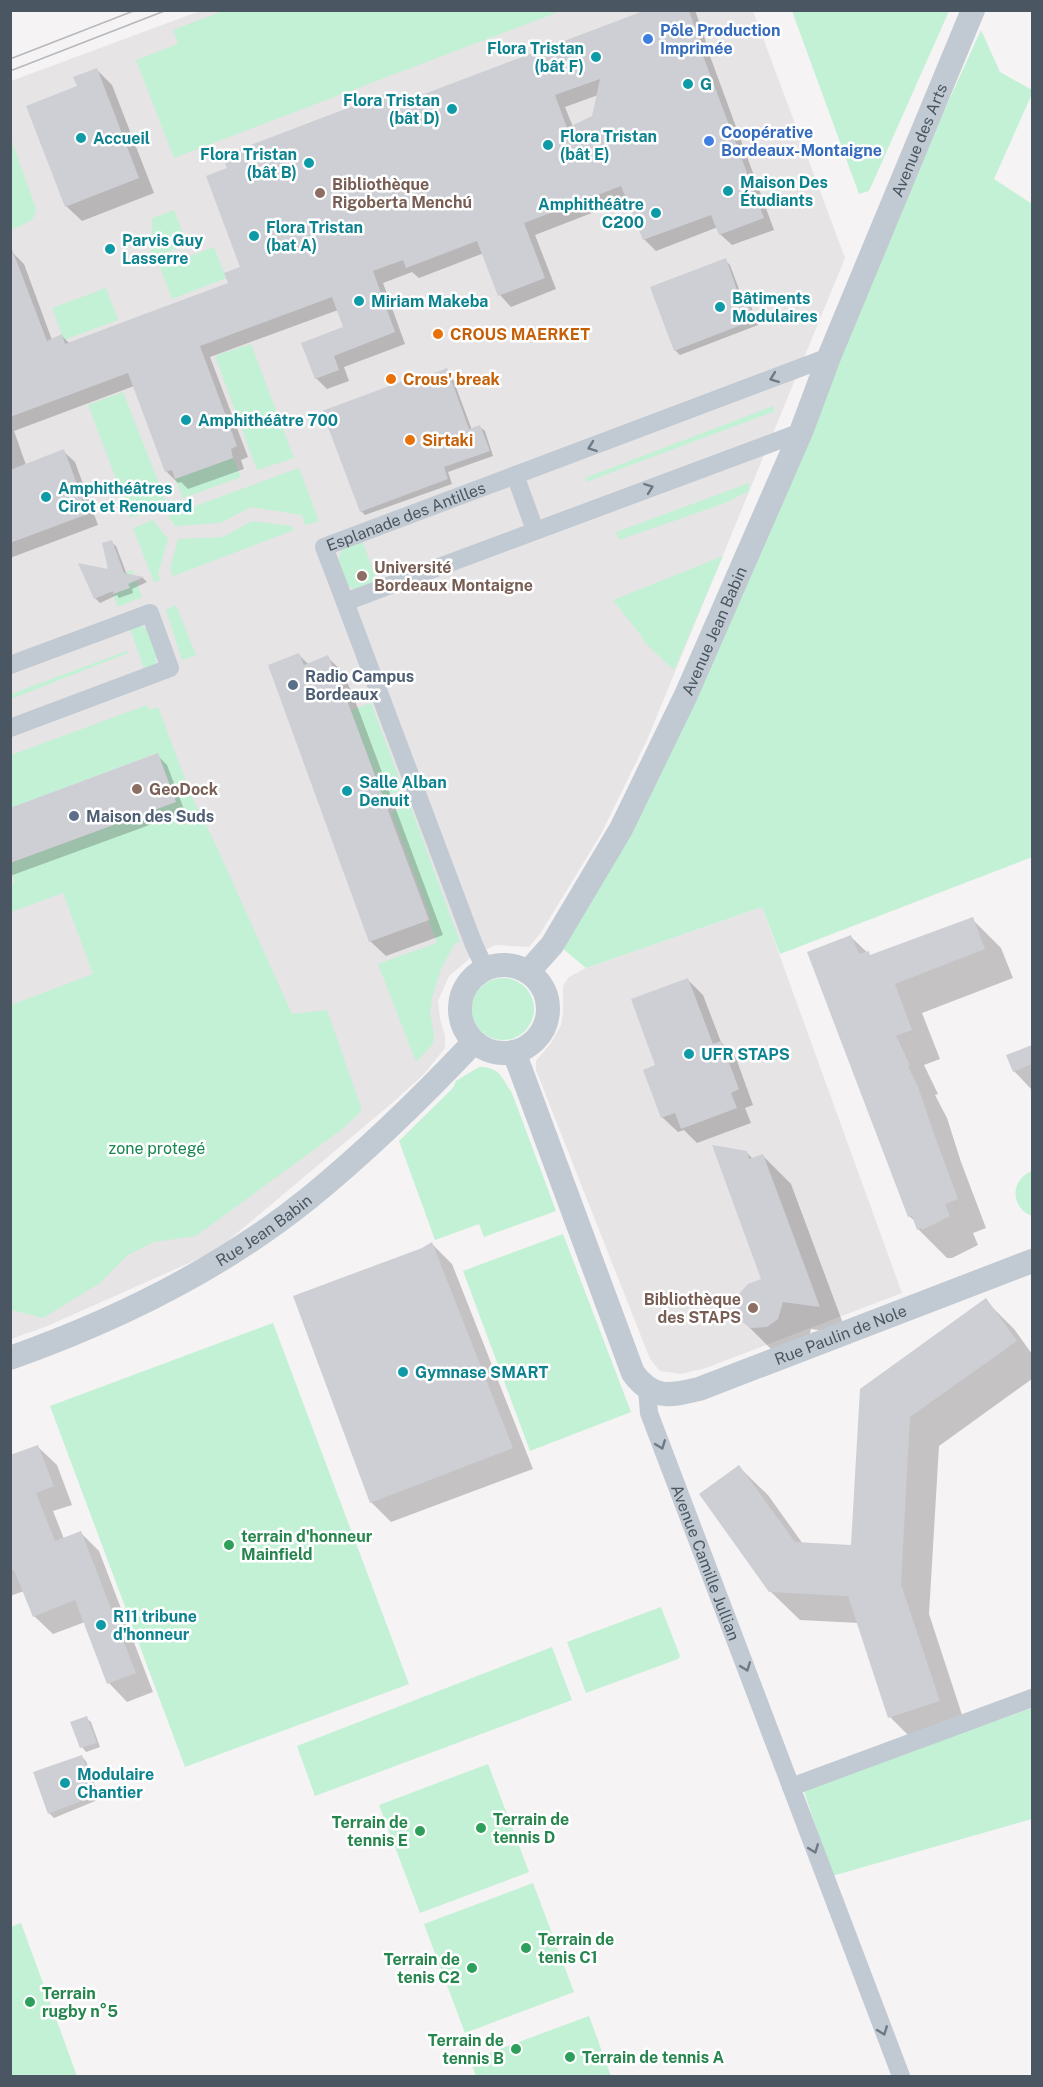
<svg xmlns="http://www.w3.org/2000/svg" width="1043" height="2087" font-family="'Public Sans',sans-serif">
<style>
.education{fill:#e6e4e5}
.green{fill:#c3f1d5}
.shadow{fill:#0003;fill-rule:evenodd}
.building{fill:#cdcfd5;fill-rule:evenodd}
.lines{fill:none;stroke-linecap:round;stroke-linejoin:round}
.minor{stroke:#c1cad2;stroke-width:18}
.tertiary{stroke:#c1cad2;stroke-width:24}
.tram{stroke:#b5b8bd;stroke-width:1.5}
.oneway{stroke:#6e7983}
.shop-dot{fill:#3f7fe0;stroke:#fff;stroke-width:2}
.culture-dot{fill:#0f9aa8;stroke:#fff;stroke-width:2}
.education-dot{fill:#8d6e63;stroke:#fff;stroke-width:2}
.food-dot{fill:#e8710a;stroke:#fff;stroke-width:2}
.service-dot{fill:#5c6f8a;stroke:#fff;stroke-width:2}
.leisure-dot{fill:#2e9e5b;stroke:#fff;stroke-width:2}
.labels{text-anchor:middle;stroke-width:5;stroke-linejoin:round;paint-order:stroke}
.shop-label{font-size:16px;font-weight:bold;fill:#366cbe;stroke:#fff;text-anchor:start}
.culture-label{font-size:16px;font-weight:bold;fill:#0d838f;stroke:#fff;text-anchor:start}
.street-label{font-size:16px;fill:#4a5661;stroke:#fff}
.education-label{font-size:16px;font-weight:bold;fill:#785e54;stroke:#fff;text-anchor:start}
.food-label{font-size:16px;font-weight:bold;fill:#c56008;stroke:#fff;text-anchor:start}
.service-label{font-size:16px;font-weight:bold;fill:#4e5e75;stroke:#fff;text-anchor:start}
.park-label{font-size:16px;fill:#17864f;stroke:#fff}
.leisure-label{font-size:16px;font-weight:bold;fill:#27864d;stroke:#fff;text-anchor:start}
</style>
<rect width="100%" height="100%" fill="#f5f3f3"/>
<path class="education" d="M200,11H753L845,258L647,740L601,834L540,934L529,947L496,945L475,954L449,976L438,1001L440,1019L445,1035V1048L424,1074L392,1103L216,1251L45,1327L11,1339V81Z
M762,907L902,1293L706,1368L681,1374L660,1371L650,1359L536,1070V1061L551,1043L561,1025L563,1013V986L569,977L586,968Z"/>
<path class="green" d="M223,11V10L561,11L174,158L136,60L178,44L173,30Z
M792,11H949L869,191L859,194Z
M981,30L1000,72L1032,90V94L994,179L1032,204V857L780,954L762,907L586,968L562,948Z
M11,139L36,209C35,223 22,225 11,229Z
M174,210L187,244L151,259L152,218Z
M214,247L226,278L172,299L160,267Z
M106,288L118,320L64,340L52,308Z
M251,344L294,458L257,470L215,356Z
M123,392L167,504L131,518L88,405Z
M773,406L775,411L586,482L585,478Z
M233,458L241,477L183,498L175,479Z
M299,468L319,521L305,525L302,515L251,507L220,523L175,526L168,516Z
M749,483V491L725,503L619,540L616,532Z
M153,520L168,539L158,574L160,580L154,582L133,528Z
M252,521L291,526L294,530L173,576L170,569L178,539L223,537Z
M362,540L379,586C373,588 367,591 361,591C339,589 329,557 349,545C352,543 358,541 362,540Z
M723,556L674,670L644,642L642,637L613,600Z
M132,570L142,597L118,607L113,594L130,588L124,573Z
M176,605L196,655L182,660L166,610Z
M141,625C155,636 160,652 154,669L146,674L129,626Z
M127,651L128,653L11,699V694Z
M371,703L403,789L383,797L351,710Z
M147,705L149,710L158,707L192,797L214,841L292,1014L327,1010L362,1110L345,1127L196,1236L154,1242L128,1255L100,1283L43,1318L12,1310L11,1306V1005L93,974L63,893L11,912V884L15,882L11,872V863L176,802L157,753L11,808V755Z
M410,805L460,942L455,943L441,969L432,998L430,1014L434,1034L433,1044L416,1062L378,964L437,943L429,921L431,919L391,812Z
M472 1009a31 31 0 1 1 62 0a31 31 0 1 1-62 0Z
M479,1067C501,1067 502,1079 512,1093L556,1211L484,1237L479,1224L435,1240L399,1141L453,1088L456,1081Z
M1032,1171V1216C1010,1207 1010,1180 1032,1171Z
M563,1234L631,1412L530,1451L463,1271Z
M273,1323L409,1684L185,1767L50,1406Z
M661,1607L680,1656L678,1659L586,1693L567,1642Z
M552,1647L572,1700L315,1796L297,1746Z
M1032,1708V1819L832,1876L803,1788Z
M488,1764L529,1872L420,1913L379,1805Z
M533,1883L574,1992L465,2033L424,1924Z
M21,1923L77,2076H11V1927Z
M589,2016L611,2076H476L470,2060Z"/>
<path class="shadow" d="M651,10H695L708,48H707L774,230L732,245L720,234L718,227L656,251L644,239L628,199L535,235L556,289L511,307L500,295L484,253L419,278L412,272L383,283L405,344L344,367L349,381L327,389L316,378L345,328L338,310L210,357L248,457L241,460L244,469L188,489L181,482L178,483L166,471L134,386L14,431L26,465L63,451L75,462L98,525L10,558V253L12,252L24,264L52,340L62,336L70,344L230,284L389,94L400,105ZM598,95L593,117L573,127L565,107Z
M97,70L112,85L154,193L82,221L66,206L79,87Z
M725,260L730,265L742,297L744,296L749,301L758,325L680,355L675,350Z
M447,369L451,374L472,430L480,427L485,431L493,456L448,472L452,484L365,515L361,511L410,380L413,383Z
M111,542L116,546L127,575L143,578L147,582L132,589L133,593L119,598L117,595L100,603L95,598L110,571Z
M299,655L309,665L327,657L343,672L359,711L443,935L386,956L370,941Z
M157,755L167,765L185,812L10,876V809Z
M972,919L1001,948L1013,978L922,1013L940,1059L924,1065L938,1094L935,1095L947,1118L961,1162L986,1228L973,1233L978,1245L952,1258H947L918,1229L916,1222L909,1216L851,937L871,956Z
M688,980L703,995L721,1042L736,1058L753,1105L745,1108L751,1123L697,1143L684,1130L678,1132L662,1117L657,1066Z
M1032,1046V1090L1014,1071L1008,1056Z
M746,1152L753,1159L763,1156L791,1184L847,1334L811,1329L808,1343L772,1350L743,1321L763,1280Z
M432,1244L452,1264L533,1469L391,1522L371,1502L423,1249Z
M985,1300L1014,1329L1032,1354V1379L939,1446L929,1614L967,1730L919,1746L890,1717L859,1623L800,1620L770,1591L739,1467L768,1495L803,1544L852,1547L861,1389Z
M38,1447L57,1465L72,1505L53,1511L64,1539L81,1533L99,1551L153,1692L127,1702L109,1683L85,1622L53,1634L34,1616L24,1591L10,1596V1457Z
M86,1718L91,1722L100,1747L86,1752L82,1747Z
M81,1756L86,1761L100,1799L54,1818L49,1813Z"/>
<path class="building" d="M646,10H689L698,37H696L764,218L719,235L711,215L643,240L621,186L524,223L545,278L498,296L477,241L406,268L403,260L373,271L395,332L334,356L339,370L315,379L301,343L343,327L332,297L200,346L237,446L231,449L233,458L175,479L172,470L165,472L128,373L10,417V249H12L47,341L62,334L65,344L142,315L228,283L224,273L240,267L206,176L227,168L222,156L390,92L395,105ZM600,79L592,116L567,128L555,95Z
M97,68L139,178L65,207L26,106L77,86L73,77Z
M726,258L739,296L745,294L754,320L674,351L650,287Z
M447,368L469,429L480,425L490,451L444,467L448,479L360,512L322,411L411,378L412,382Z
M64,449L88,514L10,543V470Z
M112,540L124,573L144,577L128,584L130,588L113,594V591L94,599L78,563L108,569L102,543Z
M299,653L304,665L328,655L345,695L429,920L369,942L268,665Z
M158,753L176,802L10,863V808Z
M973,917L985,949L895,984L912,1030L896,1036L910,1065L908,1066L918,1087L933,1131L958,1199L945,1204L950,1216L922,1230L921,1228L917,1230L912,1216L908,1217L807,952L851,935L859,954L869,951L870,955Z
M688,978L713,1044L721,1041L739,1089L731,1093L737,1108L681,1129L675,1113L661,1118L643,1070L655,1065L631,999Z
M1032,1045V1064L1013,1072L1006,1055Z
M712,1145L747,1151L749,1159L763,1154L820,1307L783,1302L778,1319L767,1327L751,1328L742,1322L735,1306L738,1295L748,1284L761,1279Z
M432,1242L513,1448L370,1503L293,1296L422,1248Z
M986,1298L1017,1341L910,1417L901,1584L940,1701L888,1718L848,1596L769,1592L699,1494L739,1465L795,1542L851,1545L860,1389Z
M38,1445L54,1486L36,1493L55,1541L81,1531L136,1673L107,1684L75,1600L33,1617L14,1570L10,1571V1455Z
M87,1716L97,1743L80,1748L70,1722Z
M82,1755L97,1795L48,1814L33,1772Z"/>
<g class="lines">
<g class="minor">
<path id="s1" d="M801,432L345,602L324,547L829,357"/>
<path d="M515,475L535,530"/>
<path d="M345,602L474,945L485,968"/>
<path d="M10,665L150,613L170,668L10,728"/>
<path id="s2" d="M647,1389L649,1413L901,2076"/>
<path d="M791,1787L1032,1698"/>
</g>
<g class="tertiary">
<circle cx="504" cy="1009" r="44"/>
<path id="s3" d="M528,972L552,945L621,829L686,695L801,432L829,357L973,10"/>
<path id="s4" d="M514,1052L633,1373C653,1400 669,1396 699,1389L1032,1261"/>
<path id="s5" d="M10,1358C117,1320 221,1269 309,1198C368,1150 422,1097 474,1042"/>
</g>
<path class="tram" d="M10,59L136,10
M10,71L167,10"/>
</g>
<defs><path id="oneway-chevron" d="M-2-3.5L2.5 0L-2 3.5" fill="none" stroke-width="1.6" stroke-linecap="round" stroke-linejoin="round" transform="scale(1.5)"/></defs>
<g class="oneway">
<use href="#oneway-chevron" transform="translate(774 378) rotate(159)"/>
<use href="#oneway-chevron" transform="translate(592 447) rotate(160)"/>
<use href="#oneway-chevron" transform="translate(649 488) rotate(-20)"/>
<use href="#oneway-chevron" transform="translate(661 1445) rotate(69)"/>
<use href="#oneway-chevron" transform="translate(746 1667) rotate(69)"/>
<use href="#oneway-chevron" transform="translate(814 1849) rotate(69)"/>
<use href="#oneway-chevron" transform="translate(883 2031) rotate(69)"/>
</g>
<g class="shop-dot">
<circle cx="648" cy="39" r="6"/>
<circle cx="709" cy="141" r="6"/>
</g>
<g class="culture-dot">
<circle cx="596" cy="57" r="6"/>
<circle cx="688" cy="84" r="6"/>
<circle cx="452" cy="109" r="6"/>
<circle cx="81" cy="138" r="6"/>
<circle cx="548" cy="145" r="6"/>
<circle cx="309" cy="163" r="6"/>
<circle cx="728" cy="191" r="6"/>
<circle cx="656" cy="213" r="6"/>
<circle cx="254" cy="236" r="6"/>
<circle cx="110" cy="249" r="6"/>
<circle cx="359" cy="301" r="6"/>
<circle cx="720" cy="307" r="6"/>
<circle cx="186" cy="420" r="6"/>
<circle cx="46" cy="497" r="6"/>
<circle cx="347" cy="791" r="6"/>
<circle cx="689" cy="1054" r="6"/>
<circle cx="403" cy="1372" r="6"/>
<circle cx="101" cy="1625" r="6"/>
<circle cx="65" cy="1783" r="6"/>
</g>
<g class="education-dot">
<circle cx="320" cy="193" r="6"/>
<circle cx="362" cy="576" r="6"/>
<circle cx="137" cy="789" r="6"/>
<circle cx="753" cy="1308" r="6"/>
</g>
<g class="food-dot">
<circle cx="438" cy="334" r="6"/>
<circle cx="391" cy="379" r="6"/>
<circle cx="410" cy="440" r="6"/>
</g>
<g class="service-dot">
<circle cx="293" cy="685" r="6"/>
<circle cx="74" cy="816" r="6"/>
</g>
<g class="leisure-dot">
<circle cx="229" cy="1545" r="6"/>
<circle cx="481" cy="1828" r="6"/>
<circle cx="420" cy="1831" r="6"/>
<circle cx="526" cy="1948" r="6"/>
<circle cx="472" cy="1968" r="6"/>
<circle cx="30" cy="2002" r="6"/>
<circle cx="516" cy="2049" r="6"/>
<circle cx="570" cy="2057" r="6"/>
</g>
<g class="labels">
<g class="shop-label">
<text x="660" y="36">Pôle Production<tspan x="660" dy="18">Imprimée</tspan></text>
<text x="721" y="138">Coopérative<tspan x="721" dy="18">Bordeaux-Montaigne</tspan></text>
</g>
<g class="culture-label">
<text x="584" y="54" text-anchor="end">Flora Tristan<tspan x="584" dy="18">(bât F)</tspan></text>
<text x="700" y="90">G</text>
<text x="440" y="106" text-anchor="end">Flora Tristan<tspan x="440" dy="18">(bât D)</tspan></text>
<text x="560" y="142">Flora Tristan<tspan x="560" dy="18">(bât E)</tspan></text>
<text x="93" y="144">Accueil</text>
<text x="297" y="160" text-anchor="end">Flora Tristan<tspan x="297" dy="18">(bât B)</tspan></text>
<text x="740" y="188">Maison Des<tspan x="740" dy="18">Étudiants</tspan></text>
<text x="644" y="210" text-anchor="end">Amphithéâtre<tspan x="644" dy="18">C200</tspan></text>
<text x="266" y="233">Flora Tristan<tspan x="266" dy="18">(bat A)</tspan></text>
<text x="122" y="246">Parvis Guy<tspan x="122" dy="18">Lasserre</tspan></text>
<text x="732" y="304">Bâtiments<tspan x="732" dy="18">Modulaires</tspan></text>
<text x="371" y="307">Miriam Makeba</text>
<text x="198" y="426">Amphithéâtre 700</text>
<text x="58" y="494">Amphithéâtres<tspan x="58" dy="18">Cirot et Renouard</tspan></text>
<text x="359" y="788">Salle Alban<tspan x="359" dy="18">Denuit</tspan></text>
<text x="701" y="1060">UFR STAPS</text>
<text x="415" y="1378">Gymnase SMART</text>
<text x="113" y="1622">R11 tribune<tspan x="113" dy="18">d'honneur</tspan></text>
<text x="77" y="1780">Modulaire<tspan x="77" dy="18">Chantier</tspan></text>
</g>
<g class="street-label">
<text dy="6" stroke="none"><textPath href="#s3" startOffset="922">Avenue des Arts</textPath></text>
<text dy="6" stroke="none"><textPath href="#s1" startOffset="633">Esplanade des Antilles</textPath></text>
<text dy="6" stroke="none"><textPath href="#s3" startOffset="390">Avenue Jean Babin</textPath></text>
<text dy="6" stroke="none"><textPath href="#s5" startOffset="285">Rue Jean Babin</textPath></text>
<text dy="6" stroke="none"><textPath href="#s4" startOffset="568">Rue Paulin de Nole</textPath></text>
<text dy="6" stroke="none"><textPath href="#s2" startOffset="184">Avenue Camille Jullian</textPath></text>
</g>
<g class="education-label">
<text x="332" y="190">Bibliothèque<tspan x="332" dy="18">Rigoberta Menchú</tspan></text>
<text x="374" y="573">Université<tspan x="374" dy="18">Bordeaux Montaigne</tspan></text>
<text x="149" y="795">GeoDock</text>
<text x="741" y="1305" text-anchor="end">Bibliothèque<tspan x="741" dy="18">des STAPS</tspan></text>
</g>
<g class="food-label">
<text x="450" y="340">CROUS MAERKET</text>
<text x="403" y="385">Crous' break</text>
<text x="422" y="446">Sirtaki</text>
</g>
<g class="service-label">
<text x="305" y="682">Radio Campus<tspan x="305" dy="18">Bordeaux</tspan></text>
<text x="86" y="822">Maison des Suds</text>
</g>
<g class="park-label">
<text x="157" y="1154">zone protegé</text>
</g>
<g class="leisure-label">
<text x="241" y="1542">terrain d'honneur<tspan x="241" dy="18">Mainfield</tspan></text>
<text x="493" y="1825">Terrain de<tspan x="493" dy="18">tennis D</tspan></text>
<text x="408" y="1828" text-anchor="end">Terrain de<tspan x="408" dy="18">tennis E</tspan></text>
<text x="538" y="1945">Terrain de<tspan x="538" dy="18">tenis C1</tspan></text>
<text x="460" y="1965" text-anchor="end">Terrain de<tspan x="460" dy="18">tenis C2</tspan></text>
<text x="42" y="1999">Terrain<tspan x="42" dy="18">rugby n°5</tspan></text>
<text x="504" y="2046" text-anchor="end">Terrain de<tspan x="504" dy="18">tennis B</tspan></text>
<text x="582" y="2063">Terrain de tennis A</text>
</g>
</g>
<rect width="1043" height="2087" fill="none" stroke="#4a5661" stroke-width="24"/>
</svg>
